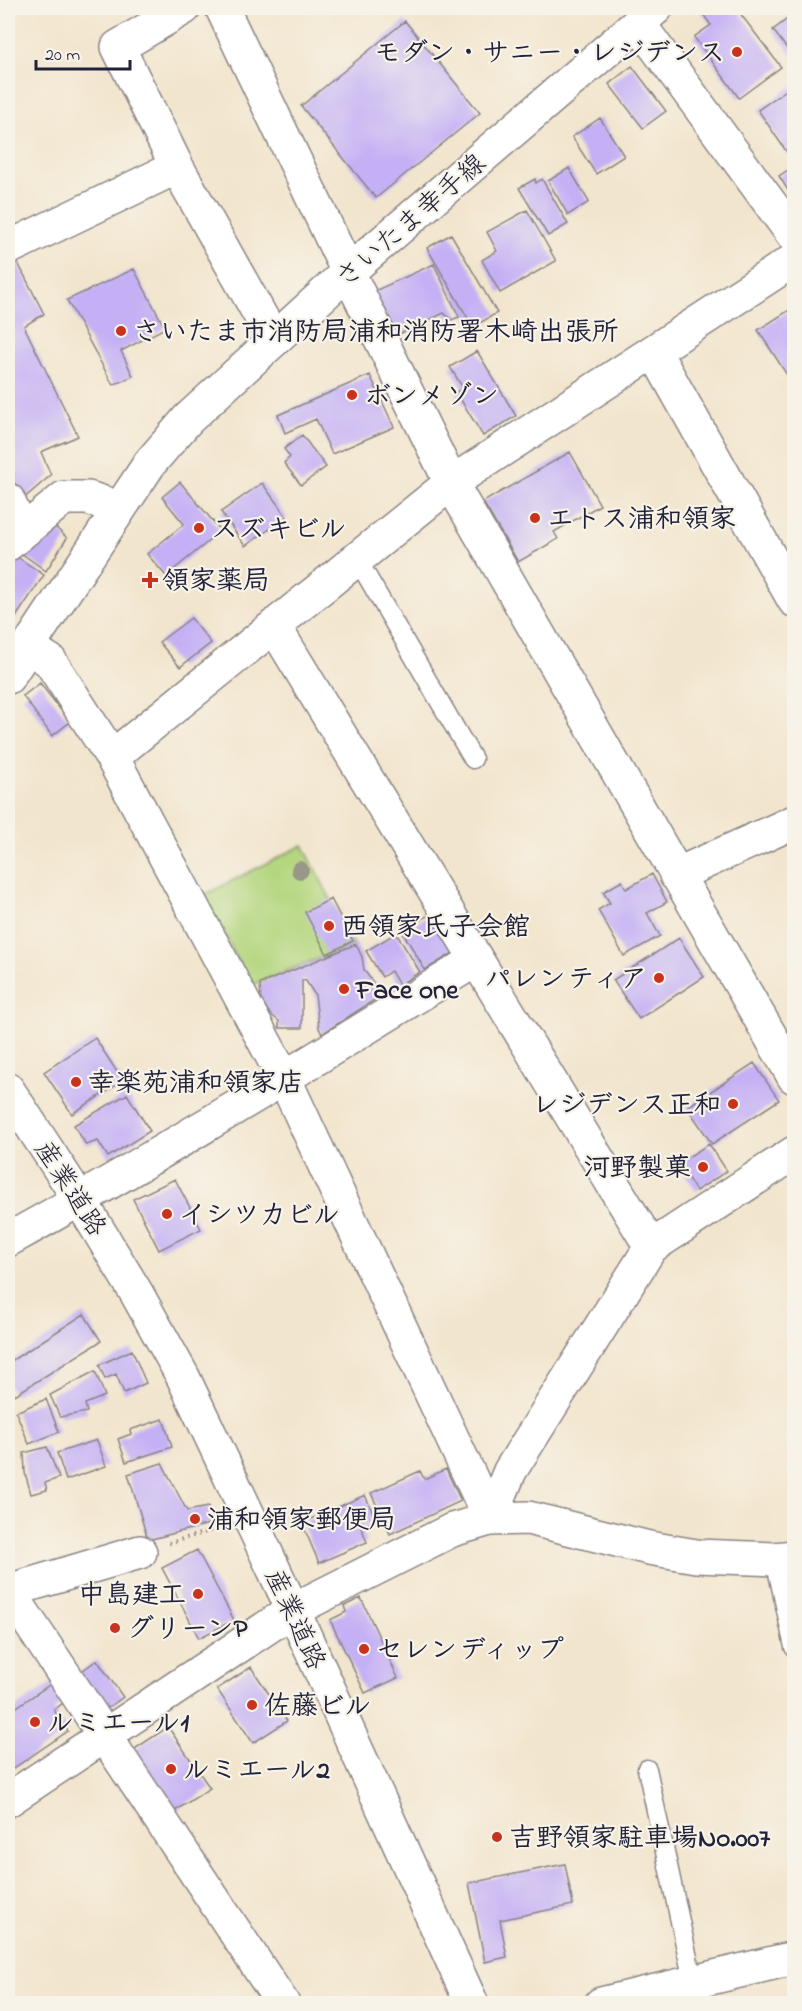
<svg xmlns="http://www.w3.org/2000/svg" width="802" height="2011" font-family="'Indie Flower','Klee One',sans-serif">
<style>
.green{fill:#b4d67e;stroke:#6b7c5c;stroke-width:1.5}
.building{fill:#c4b1f5}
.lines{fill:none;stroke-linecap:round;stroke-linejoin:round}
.service-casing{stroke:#8a8484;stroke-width:21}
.minor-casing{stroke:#8a8484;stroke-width:36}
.tertiary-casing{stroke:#8a8484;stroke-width:36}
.primary-casing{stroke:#8a8484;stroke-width:36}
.path{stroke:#8a8484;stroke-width:4;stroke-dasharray:1.5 4.5;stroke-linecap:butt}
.service{stroke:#fff;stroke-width:18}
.minor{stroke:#fff;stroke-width:33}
.tertiary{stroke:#fff;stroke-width:33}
.primary{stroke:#fff;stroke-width:33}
.tree{fill:#989788}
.poi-dot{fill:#c8321e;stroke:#f7f3e8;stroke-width:2}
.labels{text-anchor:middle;stroke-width:4.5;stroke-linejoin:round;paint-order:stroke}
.poi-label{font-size:27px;font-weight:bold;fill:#22223b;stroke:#f7f3e8;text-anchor:start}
.street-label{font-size:27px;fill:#22223b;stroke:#f7f3e8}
</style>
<rect width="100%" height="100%" fill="#f7f3e8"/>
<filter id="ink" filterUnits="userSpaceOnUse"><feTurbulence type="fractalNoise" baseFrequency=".0167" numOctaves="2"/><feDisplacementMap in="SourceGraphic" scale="12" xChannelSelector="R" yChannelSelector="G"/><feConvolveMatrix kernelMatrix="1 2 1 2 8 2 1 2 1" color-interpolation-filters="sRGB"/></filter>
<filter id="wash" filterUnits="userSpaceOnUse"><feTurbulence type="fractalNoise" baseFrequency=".008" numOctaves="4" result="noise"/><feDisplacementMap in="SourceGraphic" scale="24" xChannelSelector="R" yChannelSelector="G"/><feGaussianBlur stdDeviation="1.35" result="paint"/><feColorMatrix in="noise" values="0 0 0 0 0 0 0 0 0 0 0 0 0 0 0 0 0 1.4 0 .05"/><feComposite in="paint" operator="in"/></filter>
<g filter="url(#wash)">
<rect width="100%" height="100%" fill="#f2e5cd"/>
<path class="green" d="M303,845L354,945L251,985L204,895Z"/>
<g id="blocks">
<path class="building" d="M710,8H736L781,67L739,98L694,37L711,25L702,13Z
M794,14V58L773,30Z
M405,21L480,113L376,198L301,106Z
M632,66L666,111L643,128L609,84Z
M792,86L794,90V149L788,154L758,110Z
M600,118L624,156L596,174L572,137Z
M794,166V200L779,176Z
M569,168L589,202L568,215L548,181Z
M535,179L536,183L542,179L568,224L548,236L519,188Z
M527,210L556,261L500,293L482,260L497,251L487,232Z
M451,234L497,313L473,327L427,248Z
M17,261L44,314L24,326L78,436L41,452L51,475L22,500L8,469V265Z
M434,264L459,317L451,320L444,313L393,337L372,292Z
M134,269L165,328L121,351L133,376L113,385L67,300Z
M794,307V371L787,375L758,330Z
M477,351L516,416L483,436L456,392L463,388L450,367Z
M370,375L394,427L332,454L316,419L285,433L278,415Z
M302,435L326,467L301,485L284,463L290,457L284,449Z
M570,452L600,505L554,532L558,539L518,562L483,502Z
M180,482L221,531L166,576L147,554L184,524L162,497Z
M262,483L287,517L245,546L221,512Z
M53,525L67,538L46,571L21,553Z
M17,557L44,575L12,623L8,618V564Z
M191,618L211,643L180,667L159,642Z
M40,683L70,722L52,736L23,696Z
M652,874L667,902L647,913L660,936L624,956L598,910L610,903L603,892L622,881L626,889Z
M331,899L353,941L327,954L305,912Z
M432,913L455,952L425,970L402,931Z
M396,933L420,972L399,985L391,971L382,977L366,951Z
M679,938L704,977L639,1019L613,980Z
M356,944L362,957L364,970L382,995L322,1034L319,1028L315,995L306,981L302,980V1028H279V1021L270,1014L261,1000L260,984Z
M95,1038L123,1081L72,1114L44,1072Z
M754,1063L779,1100L712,1144L687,1107Z
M127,1094L150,1131L108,1157L98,1141L86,1145L74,1125Z
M709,1144L727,1171L696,1191L678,1163Z
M175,1179L201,1229L159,1250L133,1199Z
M84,1314L101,1341L15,1395L8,1383V1363Z
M132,1350L146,1383L124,1393L116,1374L105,1379L99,1365Z
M95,1371L105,1396L85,1404L87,1412L60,1417L50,1395Z
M46,1399L59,1432L29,1444L16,1412Z
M163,1419L172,1447L126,1462L118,1439L131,1434L130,1430Z
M97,1440L106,1466L66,1480L57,1453Z
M47,1447L59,1478L45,1483L47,1490L31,1494L25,1473L24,1453Z
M162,1463L187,1511L208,1507L213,1523L148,1540L128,1474Z
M446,1469L461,1501L390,1534L371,1493L420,1471L424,1479Z
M365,1495L376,1520L361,1527L367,1542L319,1563L302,1523Z
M197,1550L234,1620L199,1638L162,1568Z
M361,1598L398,1678L365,1693L330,1620L346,1612L344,1606Z
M97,1660L123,1697L105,1710L79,1673Z
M251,1667L287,1721L253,1743L217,1689Z
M55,1681L67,1700L54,1710L68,1731L8,1772V1713Z
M168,1727L210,1788L175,1811L133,1750Z
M565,1864L573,1905L500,1920L507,1957L485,1962L469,1883Z"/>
</g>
</g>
<g filter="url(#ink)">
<use href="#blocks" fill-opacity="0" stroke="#8a8484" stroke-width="1.5"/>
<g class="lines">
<g class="service-casing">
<path id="service" d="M357,559L473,759
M775,1559L794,1647
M647,1769L693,1981"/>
</g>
<g class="minor-casing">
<path id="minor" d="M184,8L118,47L177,167L274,340
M222,8L348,272L451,483L794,1077
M639,24L794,236
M8,248L177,167
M654,351L794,600
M8,500L22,532
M8,544L64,498H88L119,508
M274,626L651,1247
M28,647L50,661L112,757L284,1078L490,1519
M112,757L451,483L794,260
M676,875L794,822
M8,1240C167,1152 321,1055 476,960
M490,1519L510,1471L651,1247L794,1153
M8,1590L283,2004
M8,1591L140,1552
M8,1800L293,1610
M601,2004L794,1958"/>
</g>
<g class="tertiary-casing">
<path id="tertiary" d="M293,1610L452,1530L490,1519L528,1518L649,1548L696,1556L775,1559L794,1557"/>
</g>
<g class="primary-casing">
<path id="primary" d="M8,677L150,463L188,419L348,272L656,8
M8,1090L80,1200L137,1294L183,1377L293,1610L472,2004"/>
</g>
<path class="path" d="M169,1543L220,1528"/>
<use href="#service" class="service"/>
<use href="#minor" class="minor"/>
<use href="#tertiary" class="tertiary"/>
<use href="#primary" class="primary"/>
</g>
<circle class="tree" cx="300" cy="870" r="9"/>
</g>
<g class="poi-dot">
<circle cx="737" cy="52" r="6"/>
<circle cx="121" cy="331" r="6"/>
<circle cx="352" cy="395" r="6"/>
<circle cx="535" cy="518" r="6"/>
<circle cx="199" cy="528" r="6"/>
<path d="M147 571h6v6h6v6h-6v6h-6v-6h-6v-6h6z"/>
<circle cx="329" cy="926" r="6"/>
<circle cx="659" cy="978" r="6"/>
<circle cx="344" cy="989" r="6"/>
<circle cx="76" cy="1082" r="6"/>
<circle cx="733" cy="1104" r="6"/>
<circle cx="703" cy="1167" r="6"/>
<circle cx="167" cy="1214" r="6"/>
<circle cx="195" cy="1519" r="6"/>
<circle cx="198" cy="1594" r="6"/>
<circle cx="115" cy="1628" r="6"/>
<circle cx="364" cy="1649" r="6"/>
<circle cx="252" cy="1705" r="6"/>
<circle cx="35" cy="1722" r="6"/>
<circle cx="171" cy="1769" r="6"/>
<circle cx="497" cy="1837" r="6"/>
</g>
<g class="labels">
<g class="poi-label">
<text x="725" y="61" text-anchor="end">モダン・サニー・レジデンス</text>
<text x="133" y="340">さいたま市消防局浦和消防署木崎出張所</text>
<text x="364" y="404">ボンメゾン</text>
<text x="547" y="527">エトス浦和領家</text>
<text x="211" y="537">スズキビル</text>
<text x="162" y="589">領家薬局</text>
<text x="341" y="935">西領家氏子会館</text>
<text x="647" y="987" text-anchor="end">パレンティア</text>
<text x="356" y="998">Face one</text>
<text x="88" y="1091">幸楽苑浦和領家店</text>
<text x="721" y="1113" text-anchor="end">レジデンス正和</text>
<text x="691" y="1176" text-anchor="end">河野製菓</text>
<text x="179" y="1223">イシツカビル</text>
<text x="207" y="1528">浦和領家郵便局</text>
<text x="186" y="1603" text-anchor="end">中島建工</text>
<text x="127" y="1637">グリーンP</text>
<text x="376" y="1658">セレンディップ</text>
<text x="264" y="1714">佐藤ビル</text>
<text x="47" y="1731">ルミエール1</text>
<text x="183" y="1778">ルミエール2</text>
<text x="509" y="1846">吉野領家駐車場No.007</text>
</g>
<g class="street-label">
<text transform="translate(410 220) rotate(-41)" y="9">さいたま幸手線</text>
<text transform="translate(71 1188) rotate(57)" y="9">産業道路</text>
<text transform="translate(296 1619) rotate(65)" y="9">産業道路</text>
</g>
</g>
<rect width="802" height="2011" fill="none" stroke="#f7f3e8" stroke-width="30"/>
<path d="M36 60v9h94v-9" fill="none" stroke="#22223b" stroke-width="3"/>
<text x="45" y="60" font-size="18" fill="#22223b" stroke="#f7f3e8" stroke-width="4.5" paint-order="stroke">20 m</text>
</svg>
